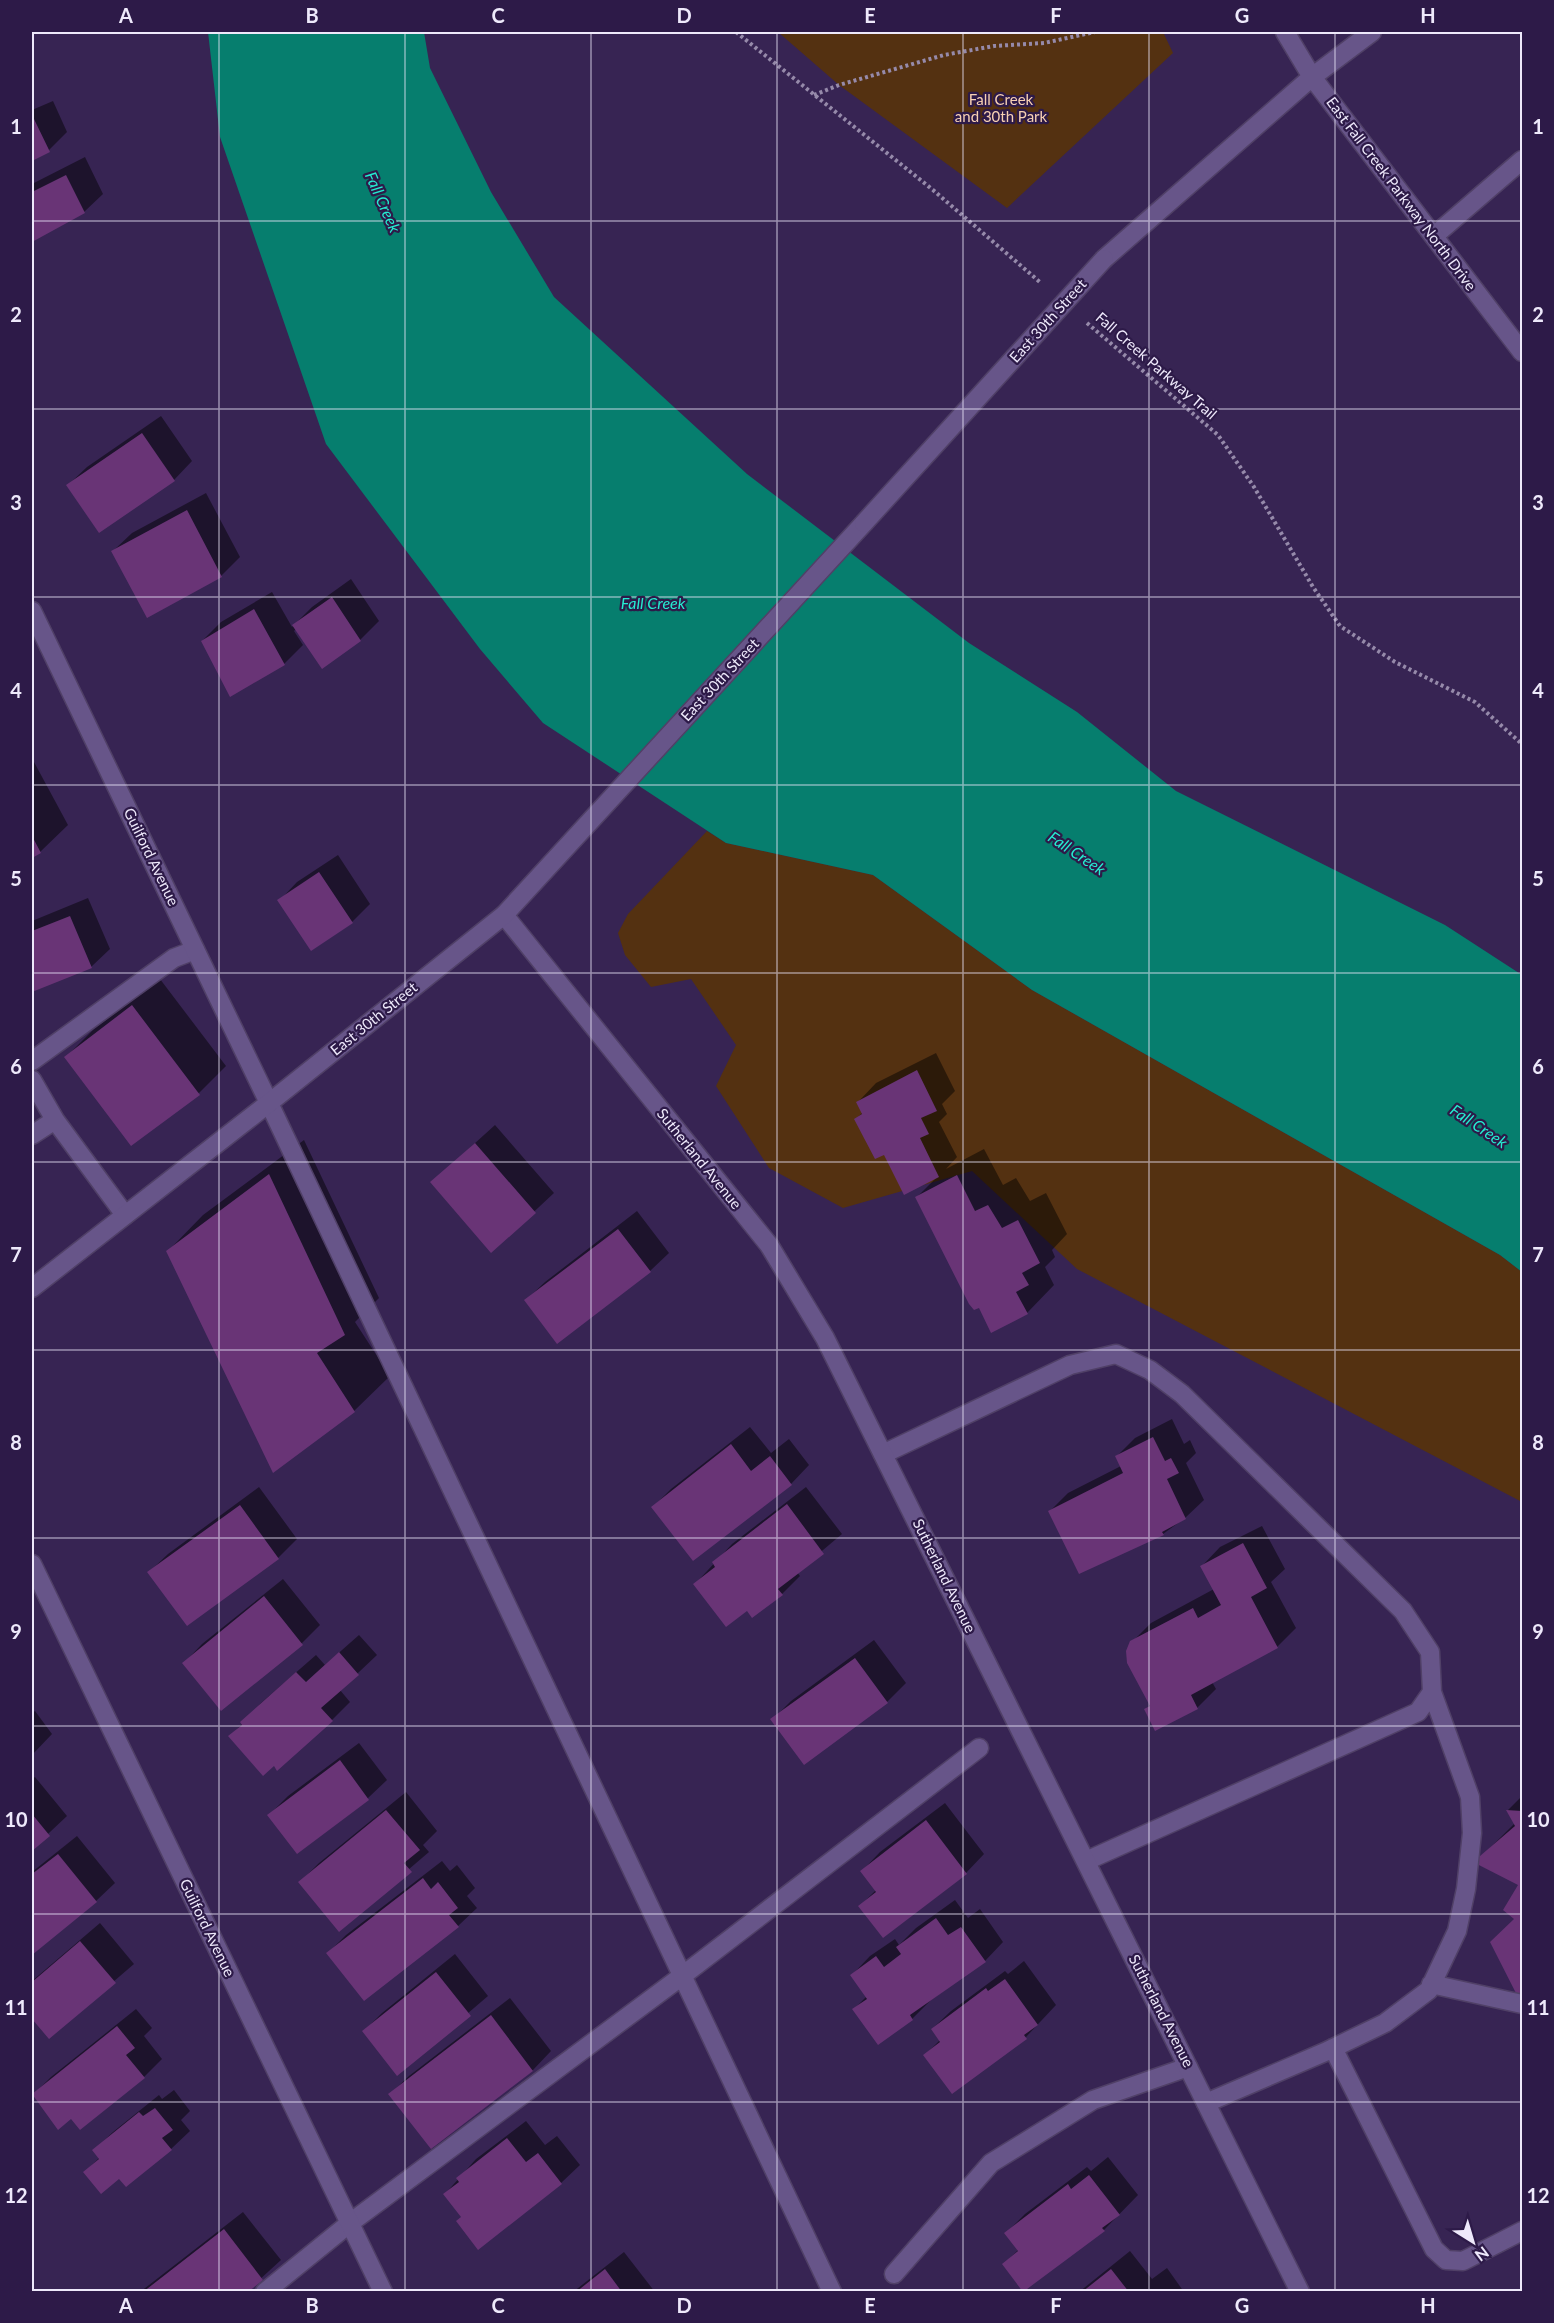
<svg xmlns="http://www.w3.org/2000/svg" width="1554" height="2323" font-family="Lato,sans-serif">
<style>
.green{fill:#543111}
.water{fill:#067e6e}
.shadow{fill:#0007}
.building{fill:#693476}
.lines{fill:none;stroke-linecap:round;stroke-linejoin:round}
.lane-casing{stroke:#504067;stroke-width:21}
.street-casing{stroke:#504067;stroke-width:21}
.secondary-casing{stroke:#504067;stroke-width:21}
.path{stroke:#968aaa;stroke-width:4;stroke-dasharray:3 3;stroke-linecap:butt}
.lane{stroke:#675589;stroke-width:18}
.street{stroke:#675589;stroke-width:18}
.secondary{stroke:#675589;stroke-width:18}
.secondary-bridge-casing{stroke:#504067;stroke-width:21;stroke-linecap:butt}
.secondary-bridge{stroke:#675589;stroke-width:18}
.grid{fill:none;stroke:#eee9fb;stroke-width:1.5;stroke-opacity:0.55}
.labels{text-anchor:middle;stroke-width:4.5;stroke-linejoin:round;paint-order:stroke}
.park-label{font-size:15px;fill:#f8d1b3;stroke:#2d1a48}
.street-label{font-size:15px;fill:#eee9fb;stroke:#2d1a48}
.water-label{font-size:16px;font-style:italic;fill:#25edd1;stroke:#2d1a48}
.neatline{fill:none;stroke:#eee9fb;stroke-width:2}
.grid-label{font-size:20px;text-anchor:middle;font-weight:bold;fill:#eee9fb}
</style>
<rect width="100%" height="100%" fill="#372453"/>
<path class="green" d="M778,32H1163L1173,53L1007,208L839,85Z
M707,831L726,843L873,875L1032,990L1500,1255L1522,1272V1502L1077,1269L972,1171L843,1208L769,1168L716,1086L736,1045L691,979L651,987L625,955L618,933L628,914Z"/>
<path class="water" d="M208,32H424L430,68L491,192L554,297L747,474L969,643L1077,712L1176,791L1445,925L1522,975V1272L1500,1255L1032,990L873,875L726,843L543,723L480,649L326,444L220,137Z"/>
<path class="shadow" d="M53,101L67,132L49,150L32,159V110Z
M85,157L103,194L84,212L32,240V184Z
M161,416L192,461L174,480L68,485L87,467Z
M206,493L240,557L221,576L147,615L113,551L132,533Z
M351,579L379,621L360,640L322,667L296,629L294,631L303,645L284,664L202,641L221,622L272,592L292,627L312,607Z
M34,762L68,825L40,852L32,857V763Z
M338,855L370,904L352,922L279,901L297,882Z
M88,898L110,949L91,967L32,990V921Z
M160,979L226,1066L199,1093L66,1057L93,1030Z
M936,1053L955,1091L942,1104L947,1114L939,1122L957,1157L946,1169L984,1149L1003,1185L1016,1178L1030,1201L1046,1193L1067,1234L1052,1250L1055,1257L1045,1267L1054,1285L1027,1313L917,1197L937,1177L885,1153L856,1119L863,1112L858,1102L876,1083Z
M495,1125L554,1193L492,1251L432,1182Z
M304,1140L379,1298L355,1322L390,1376L354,1411L168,1251L203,1215Z
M637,1211L669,1253L650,1271L526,1300L545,1282Z
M1172,1419L1184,1444L1190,1440L1196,1453L1186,1463L1204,1500L1185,1518L1163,1534L1050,1511L1068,1493L1121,1466L1116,1457L1135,1438Z
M750,1427L771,1453L789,1439L809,1465L791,1484L653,1507L671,1489Z
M259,1487L297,1539L278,1558L188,1624L149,1572L168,1554Z
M806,1487L842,1534L797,1572L800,1576L782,1594L747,1609L695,1584L732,1544Z
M1262,1526L1285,1569L1271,1582L1296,1628L1277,1647L1212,1682L1216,1689L1197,1708L1146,1710L1151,1704L1132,1642L1151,1623L1214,1589L1202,1566L1220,1547Z
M283,1579L320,1625L302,1643L184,1663L202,1644Z
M359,1635L377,1655L340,1690L350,1702L332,1720L274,1764L231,1736L261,1703L316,1655L325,1665Z
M874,1640L906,1683L887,1702L804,1763L772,1720L791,1701Z
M35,1711L52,1734L32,1755V1713Z
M359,1743L387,1780L368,1798L297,1852L269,1815L288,1796Z
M35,1777L67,1816L32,1849V1779Z
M406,1792L437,1831L423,1845L429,1852L339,1929L300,1882L319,1863Z
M1522,1796V2000L1521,2001L1516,1918L1521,1884L1476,1862L1515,1823L1508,1810Z
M945,1803L984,1854L966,1873L883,1936L860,1906L876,1890L862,1871L880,1852Z
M77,1836L115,1883L96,1901L32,1953V1872Z
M442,1861L450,1871L457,1865L475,1888L467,1896L477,1908L458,1926L364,1999L328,1953L346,1935Z
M955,1900L968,1918L980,1909L1003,1942L985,1961L931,2000L912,2019L854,2009L867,1996L852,1975L870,1956L895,1939L899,1945L916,1928Z
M100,1923L134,1964L49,2037L32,2016V1981Z
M455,1954L488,1996L397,2074L364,2031L382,2013Z
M1024,1961L1056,2005L1026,2037L952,2092L925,2055L940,2040L932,2029L951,2011L1005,1971L1008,1974Z
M510,1998L551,2051L533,2070L432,2147L390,2094L409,2076Z
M136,2009L152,2028L144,2036L162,2059L144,2077L72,2117L59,2128L33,2095L51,2077Z
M174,2090L190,2111L181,2120L190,2131L171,2149L119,2177L85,2172L100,2157L94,2150L113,2132L159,2095L162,2099Z
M526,2121L545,2145L557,2136L580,2165L561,2183L463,2217L445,2194L476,2159Z
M1108,2157L1138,2195L1104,2230L1004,2264L1019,2249L1006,2233L1025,2214L1087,2167L1091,2171Z
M243,2212L281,2260L246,2292H140Z
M1130,2251L1152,2279L1167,2268L1184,2292H1079Z
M624,2252L655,2292H573Z"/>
<path class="building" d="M34,119L50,152L32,161V120Z
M66,175L85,213L32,242V192Z
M142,433L175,481L99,533L66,485Z
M187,510L222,577L147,618L111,551Z
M332,597L361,641L322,669L292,625Z
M254,609L285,665L230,697L201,641Z
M32,836L41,853L32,858Z
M319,872L353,923L311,951L277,900Z
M70,916L92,968L32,992V931Z
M132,1005L200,1095L131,1146L64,1057Z
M917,1070L937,1111L921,1118L929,1134L920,1138L939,1177L904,1195L884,1155L875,1159L854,1119L862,1114L856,1102Z
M475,1143L536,1213L491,1253L430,1182Z
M269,1174L345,1335L317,1353L355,1412L273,1473L166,1251Z
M957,1175L975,1211L988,1205L1002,1228L1018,1220L1040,1263L1022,1273L1029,1285L1016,1292L1028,1314L991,1333L979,1308L974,1310L969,1304L915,1197Z
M618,1229L651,1272L557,1344L524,1300Z
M1153,1437L1165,1461L1171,1458L1179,1473L1167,1479L1186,1519L1162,1532L1164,1535L1079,1574L1048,1511L1123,1473L1115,1456Z
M731,1444L751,1471L770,1456L792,1485L693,1561L651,1507Z
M787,1504L824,1554L778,1589L783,1595L752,1618L747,1611L726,1627L693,1584L715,1567L712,1562Z
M240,1505L279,1559L187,1626L147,1572Z
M1243,1543L1267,1588L1251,1597L1278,1648L1191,1695L1198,1709L1155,1731L1144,1709L1150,1706L1127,1663L1126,1651L1130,1641L1193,1608L1198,1618L1221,1605L1200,1566Z
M264,1596L303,1645L221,1711L182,1663Z
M339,1652L359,1675L321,1708L333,1721L277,1771L274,1766L263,1776L228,1736L242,1725L240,1722L296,1672L306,1682Z
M855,1658L888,1703L804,1765L770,1719Z
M340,1760L369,1800L297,1854L267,1815Z
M386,1810L420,1850L404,1863L412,1872L339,1932L298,1882Z
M1506,1810L1522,1811L1521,2003L1490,1942L1514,1919L1503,1910L1518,1885L1473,1862L1515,1826Z
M32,1814L50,1836L32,1851Z
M926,1820L967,1874L883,1938L858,1906L876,1892L860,1871Z
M58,1854L97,1902L32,1955V1874Z
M423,1878L431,1889L438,1882L458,1908L449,1915L459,1927L364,2001L326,1953Z
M936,1918L948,1935L961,1927L986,1962L910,2015L913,2020L878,2045L852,2009L867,1999L850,1975L876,1956L884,1967L901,1954L896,1947Z
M80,1941L116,1983L49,2039L32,2019V1982Z
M436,1972L471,2016L397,2076L362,2031Z
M1005,1979L1038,2025L1024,2035L1027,2039L952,2094L923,2055L940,2042L931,2029L986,1988L988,1991Z
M491,2015L533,2071L431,2149L388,2094Z
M117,2026L135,2048L126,2055L145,2078L80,2130L71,2119L58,2130L32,2094Z
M155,2108L173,2130L162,2138L172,2150L126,2187L119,2179L101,2194L83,2172L99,2159L92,2150L139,2112L143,2116Z
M507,2138L526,2162L538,2153L562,2184L478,2250L456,2221L461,2217L443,2194L459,2182L456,2178Z
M1089,2175L1120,2215L1102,2228L1105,2231L1023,2292L1002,2264L1018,2251L1004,2233L1068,2184L1071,2189Z
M224,2229L263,2280L248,2292H143Z
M605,2269L622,2292H576Z
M1111,2269L1129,2292H1082Z"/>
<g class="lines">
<g class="lane-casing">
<path id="lane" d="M1434,236L1522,160
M32,1061L174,958L195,950
M32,1080L55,1120L32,1135
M269,1103L832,2292
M55,1120L125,1215
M883,1454L1070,1365L1116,1354L1150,1370L1182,1394L1403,1611L1430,1652L1432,1692L1470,1797L1472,1833L1466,1889L1457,1931L1429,1990L1385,2023L1325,2052L1206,2103
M1086,1861L1418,1712L1432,1692
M1431,1984L1522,2004
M1333,2048L1434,2249L1446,2260L1463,2261L1522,2231
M894,2274L991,2163L1093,2100L1188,2067
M265,2292L350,2223L682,1976L979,1748"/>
</g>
<g class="street-casing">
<path id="street" d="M32,611L269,1103
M504,915L769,1245L825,1338L1300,2292
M32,1564L383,2292"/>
</g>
<g class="secondary-casing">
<path id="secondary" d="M1285,32L1312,77L1522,352
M1104,259L1312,77L1372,32
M32,1288L269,1103L504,915L864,523"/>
</g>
<path class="path" d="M736,32L933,190L1041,283
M814,95L839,85L944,55L994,46L1044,43L1095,32
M1087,323L1218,435L1254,487L1313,587L1340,626L1395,662L1475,702L1522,744"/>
<use href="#lane" class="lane"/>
<use href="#street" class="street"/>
<use href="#secondary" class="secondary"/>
<g class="secondary-bridge-casing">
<path id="secondary-bridge" d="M864,523L1104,259"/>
</g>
<use href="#secondary-bridge" class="secondary-bridge"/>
</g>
<path class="grid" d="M219,32V2292M405,32V2292M591,32V2292M777,32V2292M963,32V2292M1149,32V2292M1335,32V2292M32,221H1522M32,409H1522M32,597H1522M32,785H1522M32,973H1522M32,1162H1522M32,1350H1522M32,1538H1522M32,1726H1522M32,1914H1522M32,2102H1522"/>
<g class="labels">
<g class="park-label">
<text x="1001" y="105">Fall Creek<tspan x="1001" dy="17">and 30th Park</tspan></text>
</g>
<g class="street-label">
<text transform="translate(1401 194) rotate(53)" y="5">East Fall Creek Parkway North Drive</text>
<text transform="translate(1048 321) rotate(-48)" y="5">East 30th Street</text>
<text transform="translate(1156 366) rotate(41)" y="5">Fall Creek Parkway Trail</text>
<text transform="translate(720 680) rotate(-47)" y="5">East 30th Street</text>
<text transform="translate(151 857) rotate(64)" y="5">Guilford Avenue</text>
<text transform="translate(374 1019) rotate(-39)" y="5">East 30th Street</text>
<text transform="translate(699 1159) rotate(51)" y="5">Sutherland Avenue</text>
<text transform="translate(944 1576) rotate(64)" y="5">Sutherland Avenue</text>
<text transform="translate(207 1928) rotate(64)" y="5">Guilford Avenue</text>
<text transform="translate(1161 2011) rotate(63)" y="5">Sutherland Avenue</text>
</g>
<g class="water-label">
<text transform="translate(383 202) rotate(66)" y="6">Fall Creek</text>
<text x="653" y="609">Fall Creek</text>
<text transform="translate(1077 853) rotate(34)" y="6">Fall Creek</text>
<text transform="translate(1479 1126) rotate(34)" y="6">Fall Creek</text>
</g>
</g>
<rect width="1554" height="2323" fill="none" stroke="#2d1a48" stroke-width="66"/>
<g transform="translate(1473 2242) rotate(143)" stroke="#2d1a48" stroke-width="4.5" paint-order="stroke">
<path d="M0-4.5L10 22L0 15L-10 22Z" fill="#eee9fb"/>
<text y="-9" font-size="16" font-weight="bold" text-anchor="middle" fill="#eee9fb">N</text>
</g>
<rect x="33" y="33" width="1488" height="2257" class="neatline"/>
<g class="grid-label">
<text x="126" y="23">A</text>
<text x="312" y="23">B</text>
<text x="498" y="23">C</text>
<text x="684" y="23">D</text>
<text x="870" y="23">E</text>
<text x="1056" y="23">F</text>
<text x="1242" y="23">G</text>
<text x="1428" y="23">H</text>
<text x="16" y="134">1</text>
<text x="1538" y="134">1</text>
<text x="16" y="322">2</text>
<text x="1538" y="322">2</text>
<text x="16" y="510">3</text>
<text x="1538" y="510">3</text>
<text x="16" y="698">4</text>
<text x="1538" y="698">4</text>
<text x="16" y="886">5</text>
<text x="1538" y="886">5</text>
<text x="16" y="1074">6</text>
<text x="1538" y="1074">6</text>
<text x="16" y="1262">7</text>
<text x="1538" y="1262">7</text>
<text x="16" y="1450">8</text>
<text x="1538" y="1450">8</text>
<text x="16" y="1639">9</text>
<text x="1538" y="1639">9</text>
<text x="16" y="1827">10</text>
<text x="1538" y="1827">10</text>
<text x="16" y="2015">11</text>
<text x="1538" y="2015">11</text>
<text x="16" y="2203">12</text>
<text x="1538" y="2203">12</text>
<text x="126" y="2313">A</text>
<text x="312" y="2313">B</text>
<text x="498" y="2313">C</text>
<text x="684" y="2313">D</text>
<text x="870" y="2313">E</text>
<text x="1056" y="2313">F</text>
<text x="1242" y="2313">G</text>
<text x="1428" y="2313">H</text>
</g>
</svg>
